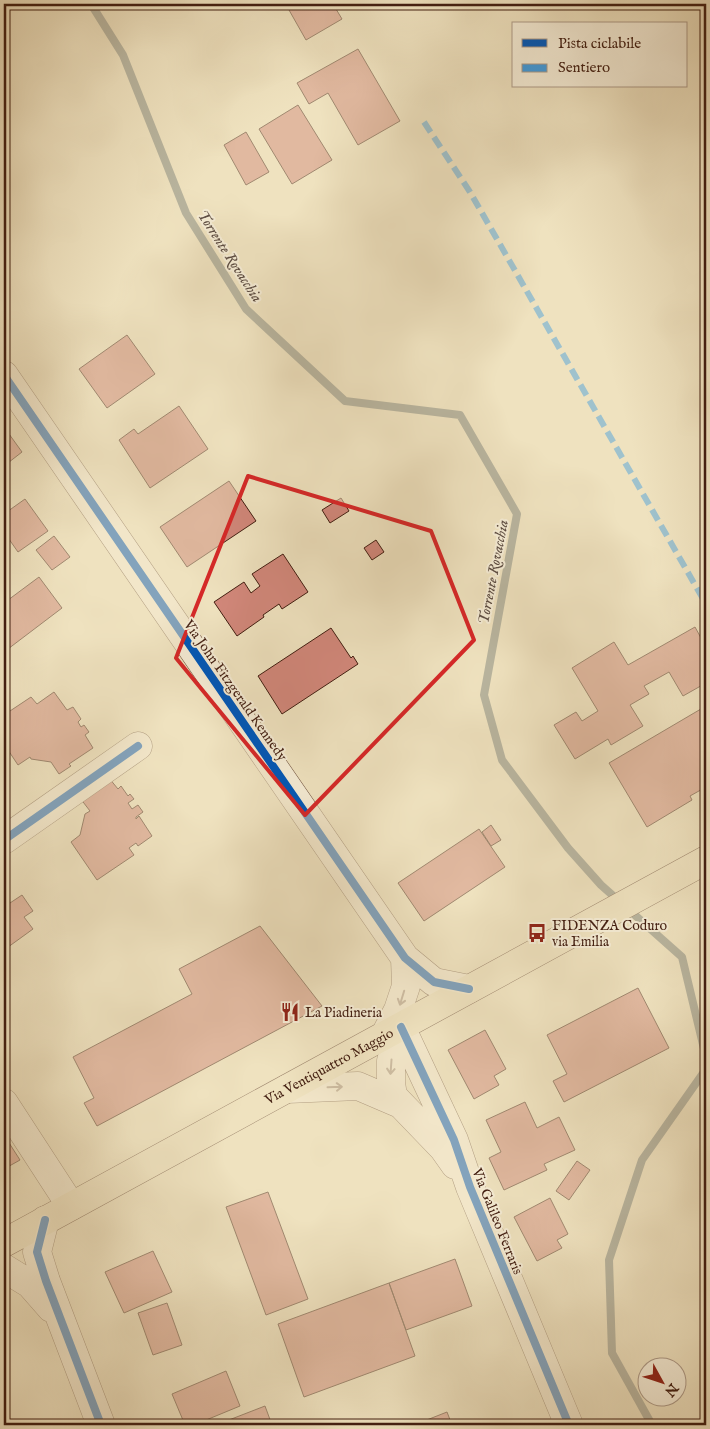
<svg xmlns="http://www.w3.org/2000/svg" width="710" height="1429" font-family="'IM FELL English',serif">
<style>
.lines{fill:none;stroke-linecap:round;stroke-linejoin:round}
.stream{stroke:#777d75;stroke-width:8}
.building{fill:#d1877a;stroke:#421e11}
.minor-casing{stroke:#6d4f3c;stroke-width:29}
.major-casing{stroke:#421e11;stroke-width:29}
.minor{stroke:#f5ecd5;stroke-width:28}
.major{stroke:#efe2bf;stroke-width:28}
.quiet{stroke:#3f9bde;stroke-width:6;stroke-dasharray:12 6;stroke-linecap:butt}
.cycleway-casing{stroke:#f5ecd5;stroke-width:11}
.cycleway{stroke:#0057b8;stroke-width:8}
.oneway{stroke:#a48f7d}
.marked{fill:none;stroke:#d62828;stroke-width:4;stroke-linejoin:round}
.labels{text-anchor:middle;stroke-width:4;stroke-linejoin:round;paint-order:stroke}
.street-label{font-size:14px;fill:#421e11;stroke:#f5ecd5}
.poi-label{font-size:14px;fill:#421e11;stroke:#f5ecd5;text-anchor:start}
.water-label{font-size:15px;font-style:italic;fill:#5d4d43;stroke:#f5ecd5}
</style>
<rect width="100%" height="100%" fill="#efe2bf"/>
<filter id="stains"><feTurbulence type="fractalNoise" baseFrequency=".004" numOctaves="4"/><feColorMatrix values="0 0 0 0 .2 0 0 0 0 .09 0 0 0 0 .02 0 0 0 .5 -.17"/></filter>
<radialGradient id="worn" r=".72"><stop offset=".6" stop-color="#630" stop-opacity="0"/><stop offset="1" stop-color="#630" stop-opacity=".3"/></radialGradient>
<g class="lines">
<path class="stream" d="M91,4L123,55L186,213L246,309L345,401L460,415L517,514L484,695L502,760L568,848L601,885L682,957L706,1057
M652,1425L612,1353L609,1260L642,1160L706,1069"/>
</g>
<path class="building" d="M300,4H333L342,19L306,40L289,10Z
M358,49L400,121L358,145L328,93L309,104L297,83Z
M298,105L332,160L292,184L259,129Z
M246,132L269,172L246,185L224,145Z
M127,335L155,374L107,408L79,369Z
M179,406L208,449L150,488L119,440L134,429L138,434Z
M4,427L22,452L4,466Z
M229,481L256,521L187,567L160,527Z
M341,498L349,511L330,523L322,510Z
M25,499L48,531L18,552L4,532V514Z
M54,536L70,557L52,570L36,550Z
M376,540L384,552L372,560L364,548Z
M283,554L308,592L282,609L279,604L263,615L264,617L237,636L214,602L244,582L251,593L260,586L252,574Z
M39,577L62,608L4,652V603Z
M695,627L706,647V683L683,696L669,672L644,686L649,694L630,705L643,726L611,745L608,739L575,759L554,725L576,712L582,721L598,711L572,668L614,642L628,665Z
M331,628L351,658L353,656L358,664L282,714L258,676Z
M54,692L67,710L73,707L81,719L78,722L81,727L84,725L89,732L85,735L93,748L69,764L71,766L59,774L51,762L31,759L30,757L18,765L4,744V723L5,722L4,715L31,697L37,704Z
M706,706V787L690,796L692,800L647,827L609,763Z
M109,778L118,789L121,786L128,796L130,794L134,799L128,803L132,809L138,805L143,812L136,817V819L139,816L152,836L138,846L136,843L129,848L134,855L97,880L71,842L80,835L85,814L90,811L80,798Z
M491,825L501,840L491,846L482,832Z
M479,829L505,867L424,921L398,883Z
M4,894L10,903L22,895L33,911L24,917L33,929L4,950Z
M260,926L322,1006L97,1126L84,1103L94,1098L73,1057L192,994L179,969Z
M638,988L669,1048L564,1102L553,1081L567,1074L547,1035Z
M485,1030L506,1069L494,1076L499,1085L474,1099L448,1050Z
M525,1102L537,1128L559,1117L575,1150L544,1164L547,1170L504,1190L489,1158L501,1152L486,1120Z
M4,1135L20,1160L4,1169Z
M577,1161L590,1170L569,1200L556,1191Z
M268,1192L308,1299L266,1315L226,1207Z
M550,1198L568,1234L557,1240L562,1248L537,1261L514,1217Z
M153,1251L172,1292L124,1313L105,1272Z
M455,1259L472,1306L406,1330L389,1283Z
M389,1283L415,1356L304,1397L278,1324Z
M167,1303L182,1345L153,1355L138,1313Z
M226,1371L240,1406L194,1425H185L172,1394Z
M265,1406L272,1425H216Z
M447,1412L452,1425H414Z"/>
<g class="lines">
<g class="minor-casing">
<path id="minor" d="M4,375L405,958L434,982L469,989
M4,840L138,746
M401,1027L454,1140L470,1187L569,1425
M401,1027L391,1061V1083L393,1096L443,1148L455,1165
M385,1035L398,1010L406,986L405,958
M287,1089L358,1086L400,1104
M4,1103L71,1206
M45,1220L37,1252L46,1281L101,1425
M4,1268L30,1284L51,1308"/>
</g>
<g class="major-casing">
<g id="major">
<path id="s1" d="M4,1243L706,860"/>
</g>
</g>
<use href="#minor" class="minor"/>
<use href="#major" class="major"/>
<path class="quiet" d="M424,122L470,192L706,604"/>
<g class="cycleway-casing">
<path id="cycleway" d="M4,375L405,958L434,982L469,989
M4,840L138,746
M401,1027L454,1140L470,1187L569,1425
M45,1220L37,1252L46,1281L101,1425"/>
</g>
<use href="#cycleway" class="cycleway"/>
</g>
<defs><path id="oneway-shaft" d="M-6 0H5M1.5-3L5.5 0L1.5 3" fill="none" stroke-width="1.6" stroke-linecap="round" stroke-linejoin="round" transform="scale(1.25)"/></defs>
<g class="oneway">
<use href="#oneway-shaft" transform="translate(402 998) rotate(107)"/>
<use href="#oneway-shaft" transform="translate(391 1067) rotate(94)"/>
<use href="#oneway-shaft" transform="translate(335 1087) rotate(-2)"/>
</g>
<path d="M0 0H710V1429H0ZM248,476L431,531L474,640L305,815L176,658Z" fill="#efe2bf" fill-opacity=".55" fill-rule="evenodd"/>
<path class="marked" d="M248,476L431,531L474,640L305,815L176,658Z"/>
<defs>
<g id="bus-bare" transform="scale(1.5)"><path d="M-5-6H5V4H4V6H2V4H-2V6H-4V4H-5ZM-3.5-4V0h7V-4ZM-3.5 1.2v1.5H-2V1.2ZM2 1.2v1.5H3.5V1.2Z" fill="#8f2418" stroke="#f5ecd5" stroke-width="2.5" paint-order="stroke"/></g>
<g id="restaurant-bare" transform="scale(1.5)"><path d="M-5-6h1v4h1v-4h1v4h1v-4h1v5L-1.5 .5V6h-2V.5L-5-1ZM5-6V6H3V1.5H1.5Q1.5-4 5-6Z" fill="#8f2418" stroke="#f5ecd5" stroke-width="2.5" paint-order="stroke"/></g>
</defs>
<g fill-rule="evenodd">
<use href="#bus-bare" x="537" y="933"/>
<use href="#restaurant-bare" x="290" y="1012"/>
</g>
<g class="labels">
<g class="street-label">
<text transform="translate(236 690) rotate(55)" y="5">Via John Fitzgerald Kennedy</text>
<text dy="5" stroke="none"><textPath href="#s1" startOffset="370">Via Ventiquattro Maggio</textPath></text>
<text transform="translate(498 1221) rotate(68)" y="5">Via Galileo Ferraris</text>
</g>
<g class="poi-label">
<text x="552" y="930">FIDENZA Coduro<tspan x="552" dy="16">via Emilia</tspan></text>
<text x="305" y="1017">La Piadineria</text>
</g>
<g class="water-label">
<text transform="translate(230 256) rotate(57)" y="5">Torrente Rovacchia</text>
<text transform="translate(493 572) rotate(-79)" y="5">Torrente Rovacchia</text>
</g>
</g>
<rect width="710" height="1429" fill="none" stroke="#efe2bf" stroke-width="20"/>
<rect x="5" y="5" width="700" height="1419" fill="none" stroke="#421e11" stroke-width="2.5"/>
<rect x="10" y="10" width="690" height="1409" fill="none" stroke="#421e11"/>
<rect x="512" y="22" width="175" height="65" fill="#f5ecd5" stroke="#ad9a87"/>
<rect x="522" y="39" width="25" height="8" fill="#0057b8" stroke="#ad9a87"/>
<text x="558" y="48" font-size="15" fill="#421e11">Pista ciclabile</text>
<rect x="522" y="64" width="25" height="8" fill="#3f9bde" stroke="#ad9a87"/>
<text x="558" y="72" font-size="15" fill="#421e11">Sentiero</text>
<g transform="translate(662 1382) rotate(130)"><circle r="24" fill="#f5ecd5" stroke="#ad9a87"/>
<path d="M0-4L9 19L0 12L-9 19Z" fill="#8f2418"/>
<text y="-8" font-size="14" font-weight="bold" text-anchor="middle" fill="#421e11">N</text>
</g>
<rect width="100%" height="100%" filter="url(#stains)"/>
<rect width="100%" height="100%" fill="url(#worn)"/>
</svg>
